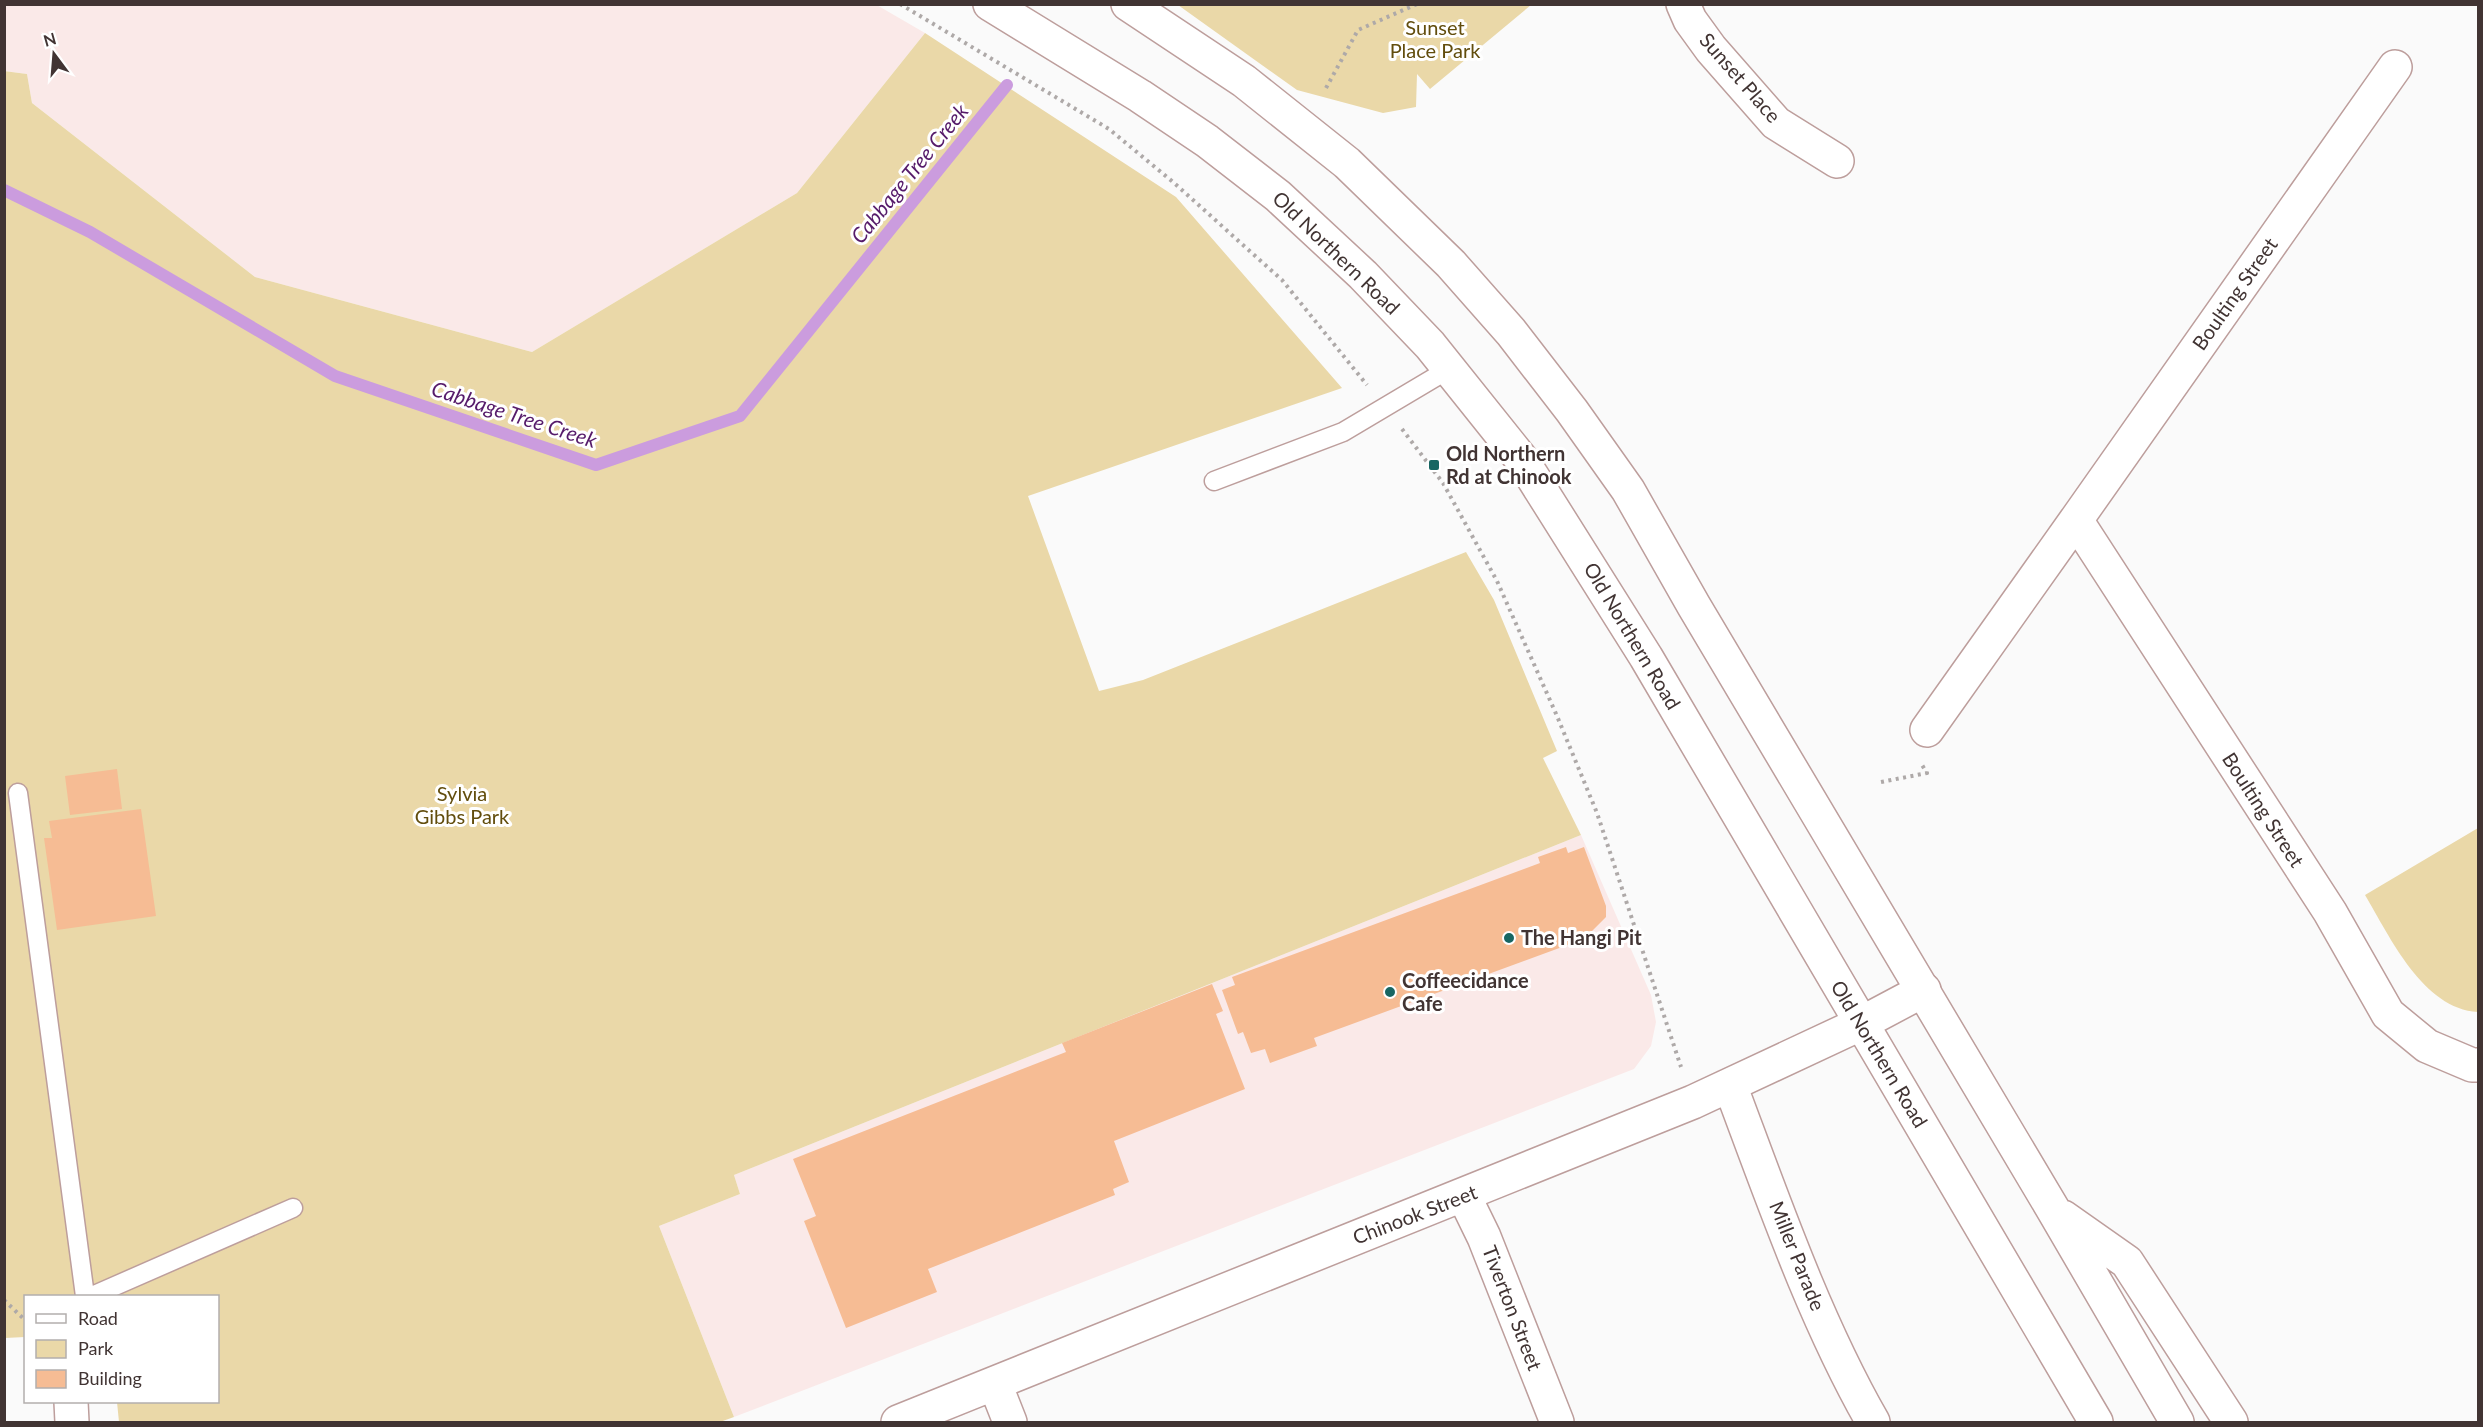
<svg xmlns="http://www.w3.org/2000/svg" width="2483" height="1427" font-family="Lato,sans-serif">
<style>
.built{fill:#fae9e8}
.green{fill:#ead8a8}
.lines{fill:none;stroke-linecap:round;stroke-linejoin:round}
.stream{stroke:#cb9cde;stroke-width:12}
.building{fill:#f6bc94}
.service-casing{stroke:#bd9e9c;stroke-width:21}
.minor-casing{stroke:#bd9e9c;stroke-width:36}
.trunk-casing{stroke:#bd9e9c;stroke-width:36}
.path{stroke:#aea9a8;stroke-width:4;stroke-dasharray:3 4.5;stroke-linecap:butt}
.service{stroke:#fff;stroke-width:18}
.minor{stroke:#fff;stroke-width:33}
.trunk{stroke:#fff;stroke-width:33}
.poi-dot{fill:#186662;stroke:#fff;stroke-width:2}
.labels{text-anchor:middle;stroke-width:6;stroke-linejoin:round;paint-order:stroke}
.park-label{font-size:20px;fill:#624d0d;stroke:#fff}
.street-label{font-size:20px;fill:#413433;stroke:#fff}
.poi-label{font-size:20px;font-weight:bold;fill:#413433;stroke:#fff;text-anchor:start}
.water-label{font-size:21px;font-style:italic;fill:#561b6a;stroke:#fff}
</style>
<rect width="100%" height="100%" fill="#fafafa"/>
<path class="built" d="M5,4H875L925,33L797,193L532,352L255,277L32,103L27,74L5,71Z
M1581,835L1651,995L1656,1022L1651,1046L1634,1069L734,1417L659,1226L740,1194L734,1175Z"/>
<path class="green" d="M1178,5H1531L1430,89L1417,74L1416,107L1383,113L1297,90Z
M925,33L1176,197L1342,388L1028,496L1099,691L1143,680L1466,552L1494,600L1557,751L1543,758L1581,835L734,1175L740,1194L659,1226L734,1417L720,1422H119L117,1402H218V1296H26L25,1337L5,1338L4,71L27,74L32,103L255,277L532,352L797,193Z
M2478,828V1012C2423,1009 2390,937 2365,895Z"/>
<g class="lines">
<path class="stream" d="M4,190L90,232L335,376L596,465L740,416L1007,85"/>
</g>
<path class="building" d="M117,769L122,809L70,815L65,776Z
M141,809L156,916L57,930L44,838H52L49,821Z
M1566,847L1568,853L1584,847L1606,906V917L1591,932L1592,936L1314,1038L1317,1046L1270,1063L1265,1049L1251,1053L1243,1032L1238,1034L1222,990L1235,985L1232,977L1540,863L1538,857Z
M1212,984L1223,1011L1216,1014L1245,1089L1114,1141L1129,1182L1113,1189L1115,1195L928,1269L937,1292L846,1328L804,1221L816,1216L793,1159L1066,1052L1062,1043Z"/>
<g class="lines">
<g class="service-casing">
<path id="service" d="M1214,481L1343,432L1449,369
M18,793L85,1296
M92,1296L293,1208"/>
</g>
<g class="minor-casing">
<path id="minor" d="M1683,4L1690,20L1711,49L1776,123L1837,161
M2395,67L2076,520L2330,912L2388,1014L2427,1046L2472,1065H2478
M1927,730L2076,520
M1730,1085C1772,1197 1814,1319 1873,1422
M1464,1196L1484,1237L1557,1422
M995,1384L1010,1422
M71,1402L72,1422
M898,1422L1693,1102L1860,1024L1924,990"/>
</g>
<g class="trunk-casing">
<path id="trunk" d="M990,4L1140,96L1207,141L1278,196L1363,275L1430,345L1522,460L1646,657L2096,1422
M1128,4L1244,81L1347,163L1451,264L1511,332L1572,411L1628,490L1694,606L2054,1211L2177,1422
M2063,1217L2127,1262L2231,1422"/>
</g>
<path class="path" d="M900,4L1109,129L1173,182L1282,280L1367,385
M1326,88L1358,30L1417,4
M1402,429L1443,483L1497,581L1557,716L1597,813L1681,1067
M1881,782L1927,773L1922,765
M4,1300L26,1321"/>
<use href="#service" class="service"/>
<use href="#minor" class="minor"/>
<use href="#trunk" class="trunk"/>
</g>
<g class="poi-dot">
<rect x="1428" y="459" width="12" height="12" rx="3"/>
<circle cx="1509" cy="938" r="6"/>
<circle cx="1390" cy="992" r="6"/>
</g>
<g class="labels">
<g class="park-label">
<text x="1435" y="35">Sunset<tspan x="1435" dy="23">Place Park</tspan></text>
<text x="462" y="801">Sylvia<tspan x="462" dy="23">Gibbs Park</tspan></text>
</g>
<g class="street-label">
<text transform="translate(1740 78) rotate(49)" y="7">Sunset Place</text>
<text transform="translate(1336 253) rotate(44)" y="7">Old Northern Road</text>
<text transform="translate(2235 294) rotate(-55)" y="7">Boulting Street</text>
<text transform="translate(1632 636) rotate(59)" y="7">Old Northern Road</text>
<text transform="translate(2263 810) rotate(57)" y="7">Boulting Street</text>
<text transform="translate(1879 1054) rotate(59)" y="7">Old Northern Road</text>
<text transform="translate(1415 1215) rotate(-21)" y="7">Chinook Street</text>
<text transform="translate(1797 1256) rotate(68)" y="7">Miller Parade</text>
<text transform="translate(1512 1308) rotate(69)" y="7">Tiverton Street</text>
</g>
<g class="poi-label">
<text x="1446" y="461">Old Northern<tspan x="1446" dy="23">Rd at Chinook</tspan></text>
<text x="1521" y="945">The Hangi Pit</text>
<text x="1402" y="988">Coffeecidance<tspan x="1402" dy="23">Cafe</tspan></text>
</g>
<g class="water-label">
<text transform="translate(910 174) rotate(-51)" y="7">Cabbage Tree Creek</text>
<text transform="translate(514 415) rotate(18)" y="7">Cabbage Tree Creek</text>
</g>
</g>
<rect width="2483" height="1427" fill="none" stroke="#413433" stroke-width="12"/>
<rect x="24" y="1295" width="195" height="108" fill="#ffffff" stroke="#b3aead" stroke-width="1.5"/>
<rect x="36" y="1314" width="30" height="9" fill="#ffffff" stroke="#b3aead" stroke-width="1.5"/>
<text x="78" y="1325" font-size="18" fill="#413433">Road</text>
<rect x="36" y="1340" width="30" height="18" fill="#ead8a8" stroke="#b3aead" stroke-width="1.5"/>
<text x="78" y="1355" font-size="18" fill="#413433">Park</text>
<rect x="36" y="1370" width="30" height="18" fill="#f6bc94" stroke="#b3aead" stroke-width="1.5"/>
<text x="78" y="1385" font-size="18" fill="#413433">Building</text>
<g transform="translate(54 54) rotate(344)" stroke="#ffffff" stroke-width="4.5" paint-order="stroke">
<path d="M0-4.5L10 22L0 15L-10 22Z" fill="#413433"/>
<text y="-9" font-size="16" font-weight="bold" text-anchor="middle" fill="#413433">N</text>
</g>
</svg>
